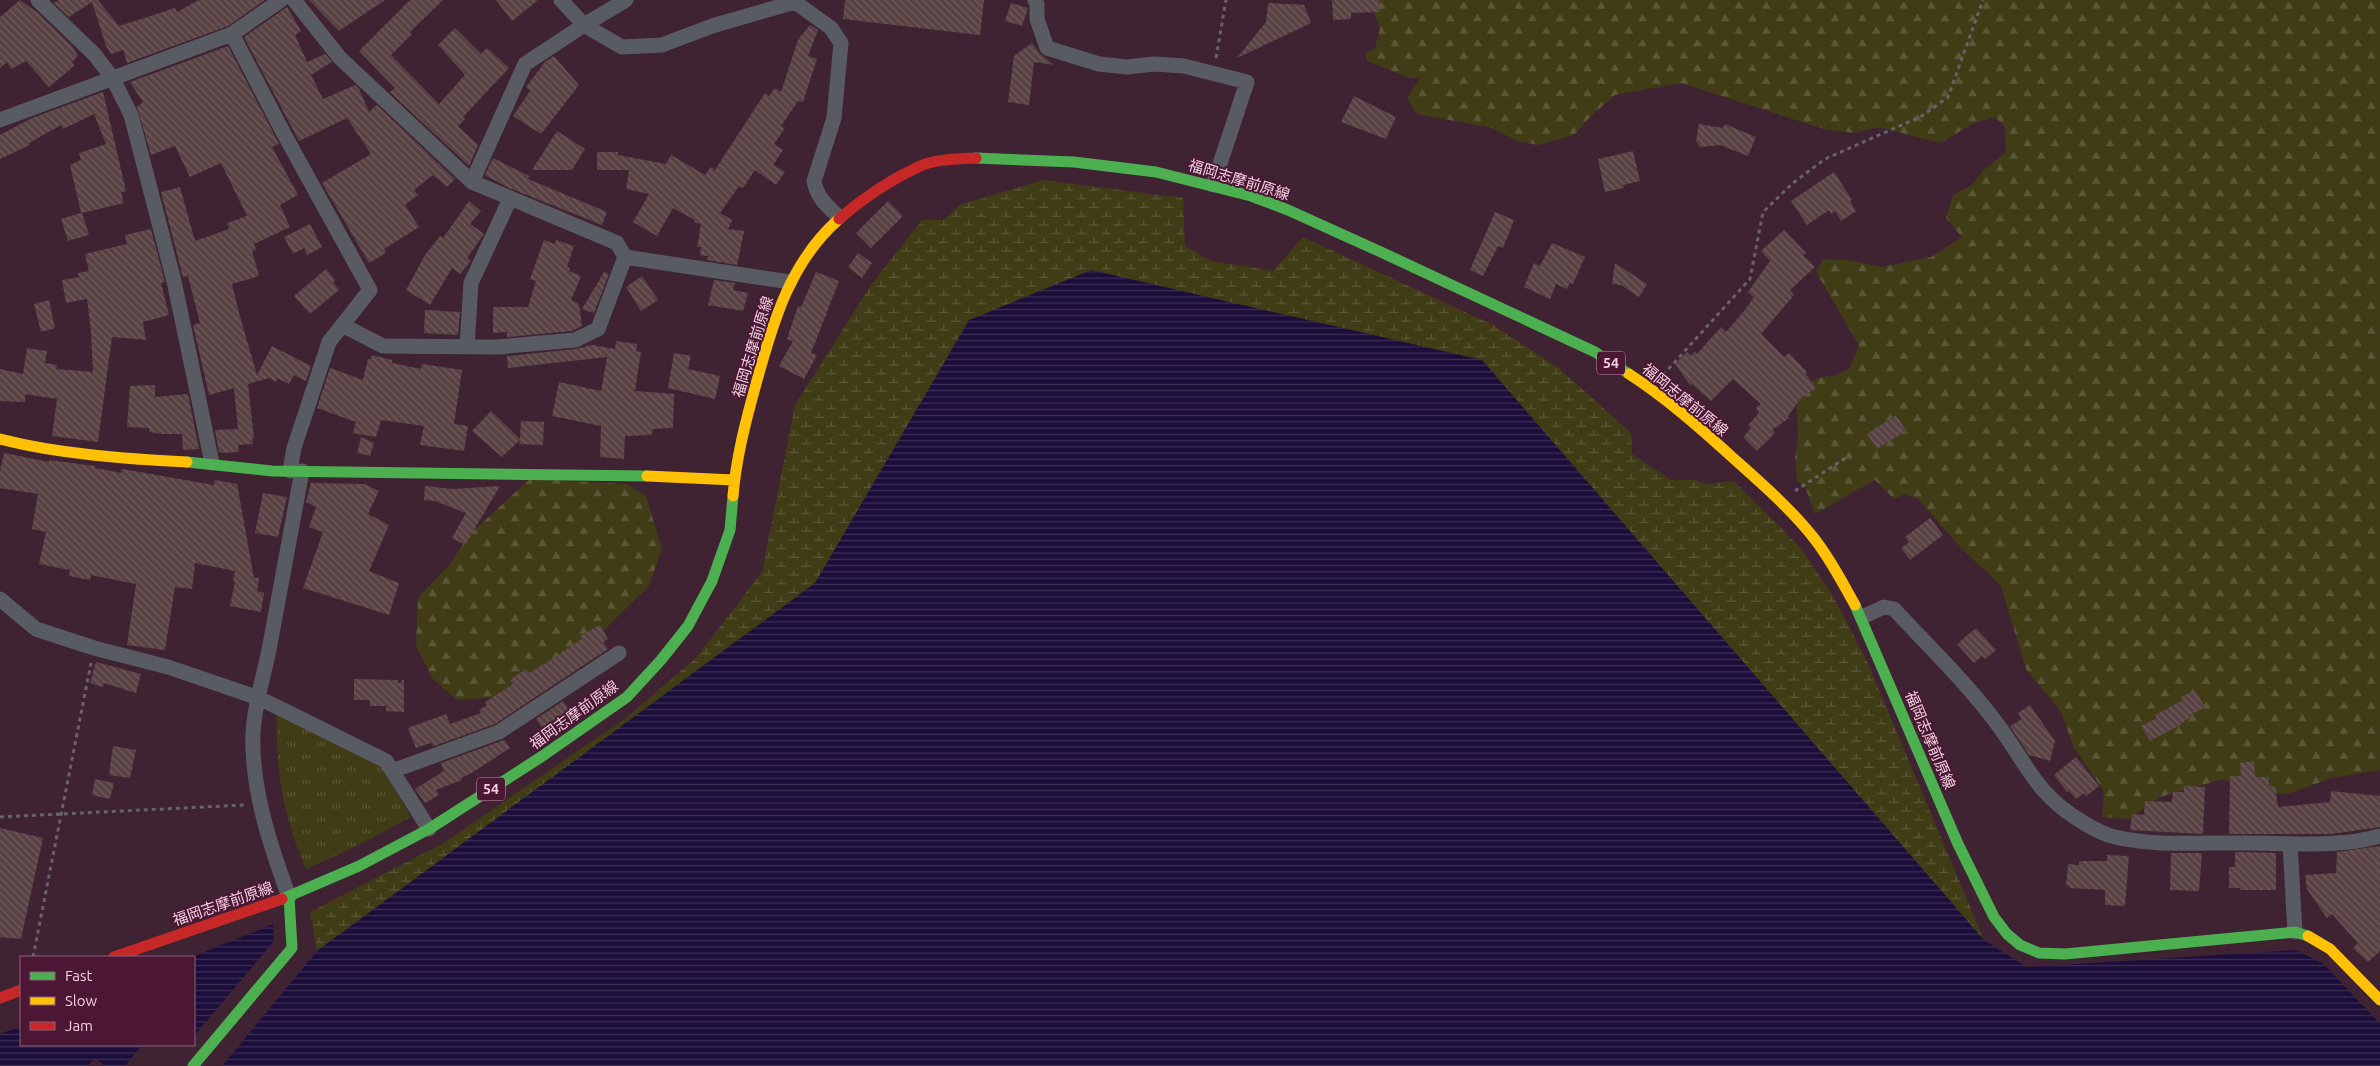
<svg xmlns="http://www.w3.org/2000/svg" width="2380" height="1066" font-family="Ubuntu,'Noto Sans JP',sans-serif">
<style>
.forest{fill:url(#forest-firs)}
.wetland{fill:url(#wetland-marsh)}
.park{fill:url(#park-tufts)}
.water{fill:url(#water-rules)}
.building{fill:url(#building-back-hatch)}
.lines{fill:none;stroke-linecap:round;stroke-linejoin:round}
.path{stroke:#67636a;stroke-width:3;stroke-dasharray:4 4;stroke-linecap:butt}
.street{stroke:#595b63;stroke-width:15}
.fast{stroke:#4caf50;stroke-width:11}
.slow{stroke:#ffc107;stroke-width:11}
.jam{stroke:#c62828;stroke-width:11}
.labels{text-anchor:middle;stroke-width:4;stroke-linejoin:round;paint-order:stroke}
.shield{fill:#4b1734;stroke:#c098ac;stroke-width:1}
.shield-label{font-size:14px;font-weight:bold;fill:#f2d0df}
.street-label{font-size:15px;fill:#f2d0df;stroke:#4b1734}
</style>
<defs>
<pattern id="forest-firs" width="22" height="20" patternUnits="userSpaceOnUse" patternTransform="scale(1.25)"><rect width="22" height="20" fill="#403c16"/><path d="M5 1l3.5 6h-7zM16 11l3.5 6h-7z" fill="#5c5737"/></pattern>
<pattern id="wetland-marsh" width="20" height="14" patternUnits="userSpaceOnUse" patternTransform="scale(1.25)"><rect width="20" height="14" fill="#403c16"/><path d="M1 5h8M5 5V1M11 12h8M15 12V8" fill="none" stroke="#5c5737"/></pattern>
<pattern id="park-tufts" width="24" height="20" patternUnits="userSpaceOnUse" patternTransform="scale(1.25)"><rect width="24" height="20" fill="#403c16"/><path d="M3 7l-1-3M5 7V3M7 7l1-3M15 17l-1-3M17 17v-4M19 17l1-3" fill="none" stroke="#5c5737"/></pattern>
<pattern id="water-rules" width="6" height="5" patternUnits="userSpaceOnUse" patternTransform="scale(1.25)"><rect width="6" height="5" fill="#1c0e3a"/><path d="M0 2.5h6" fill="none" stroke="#3d3056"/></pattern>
<pattern id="building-back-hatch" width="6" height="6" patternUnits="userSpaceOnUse" patternTransform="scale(1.25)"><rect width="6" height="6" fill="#594243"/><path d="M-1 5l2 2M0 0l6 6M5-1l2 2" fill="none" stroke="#715c5e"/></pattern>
</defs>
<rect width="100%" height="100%" fill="#3f2333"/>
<path class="forest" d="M1369,0H2380V770L2332,778L2287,794L2256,791L2223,779L2160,797L2129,819L2102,817L2104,791L2074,748L2061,712L2026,669L2001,586L1961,548L1918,499L1904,494L1894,499L1875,480L1815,514L1806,489L1797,480L1795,459L1798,436L1797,396L1804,385L1818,378L1837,375L1850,368L1859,345L1816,272L1823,259L1848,260L1882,267L1931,257L1962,237L1946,218L1953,195L1972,185L1984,170L2006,152L2005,127L1995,117L1974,123L1940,143L1878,127L1853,133L1824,129L1681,83L1615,95L1591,116L1574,135L1538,145L1517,141L1492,128L1417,114L1407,98L1421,77L1410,78L1367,61L1365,53L1375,48L1380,28Z
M530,479L627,484L646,496L662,549L649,586L602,632L497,697L457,700L432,678L416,645L418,598L450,564L469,535Z"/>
<path class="wetland" d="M1043,180L1183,198L1185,246L1211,261L1273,271L1303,237L1493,325L1560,369L1631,433L1632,454L1671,480H1695L1707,484L1734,481L1801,548L1833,596L1867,661L1984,940L2027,967L507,1066L317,951L310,912L442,844L626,718L696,658L762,572L795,405L871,285L922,220H944L960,205Z"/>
<path class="park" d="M277,712L382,768L411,817L355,847L306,869C283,816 275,769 277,712Z"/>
<path class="water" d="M1091,270L1482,360L1984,940L2027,967L2295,950L2323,963L2380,1024V1066H222L317,951L815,583L969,320Z
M273,924L274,941L194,1036V957H192Z
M21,1026V1045H142L125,1066H105L95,1058L88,1066H0V1034Z"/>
<path class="building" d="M20,0L38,13L72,46L78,56L72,62L74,66L49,87L26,61L11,69L7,62L0,68V17Z
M59,0H98L119,26L175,8L177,12L199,0H265L228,26L127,63L123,50L111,54L106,46L92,2L69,17L54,3Z
M309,0H385L339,31Z
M410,0H443L410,32L412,34L391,55L439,104L465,75L438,45L455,28L481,54L487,48L509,68L463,117L465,119L458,126L478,145L469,166L390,92L395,88L359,51Z
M496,0H538L512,21Z
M845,0H984L980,35L843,19Z
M1332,0H1379L1380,12L1351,13V19L1333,20Z
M1011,3L1028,8L1022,26L1005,21Z
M1268,3L1304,5L1311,23L1237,58L1266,22Z
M287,7L301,31L295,35L307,62L325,54L332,62L311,75L323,99L355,85L359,89L369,112L377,105L455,179L447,187L433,175L414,190L418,195L405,205L419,227L384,249L386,253L369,263L322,183L371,154L347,118L299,141L244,37Z
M810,25L818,30L808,56L817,59L803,102L798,101L781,126L785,128L774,144L783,150L773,165L785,172L776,185L755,170L743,188L739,186L720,213L732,220L728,229L744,231L737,265L707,260L708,256L700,255L701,247H697L701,224L694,222L695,220L673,208L657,236L633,222L649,194L626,189L629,170H597V152H618V155L666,164L671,155L705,175L711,167L715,170L765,93L769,96L775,88L781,92L798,40Z
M1032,43L1040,54L1054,65L1034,62L1029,105L1008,102L1014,56Z
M228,46L279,144L272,147L298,195L280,205L290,227L254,244L256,250L252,251L259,276L232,284L239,313L257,375L272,346L311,366L306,381L294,375L289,384L277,378L276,382L269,378L248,384L254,438L252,439L253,444L238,445L239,452L224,453L219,452L215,430L238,429L234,388L209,395L193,325L200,323L188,276L183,277L161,192L180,187L195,241L229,229L227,223L247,216L221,163L190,177L175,146L151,155L137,107L143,102L130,82Z
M554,56L579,85L541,134L513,116L530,91L526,87L545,62Z
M103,92L126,191L121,192L124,203L82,213L89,235L68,241L61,219L81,213L70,165L81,160L79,153L106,144L94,114L63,129L61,125L29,143L30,145L0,159V135L32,118Z
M1354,96L1396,117L1386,139L1341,122Z
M1699,124L1723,128L1725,124L1756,137L1748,156L1720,145L1700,147L1696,141Z
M557,131L585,149L572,170H532Z
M1633,151L1640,181L1623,185L1624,188L1605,192L1598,159Z
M493,158L529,176L528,179L607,212L602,225L507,187L485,175Z
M1834,172L1852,200L1850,201L1856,211L1841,221L1835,211L1831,214L1829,210L1807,225L1791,201Z
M469,201L481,211L470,224L484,234L467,258L471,261L460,274L452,268L430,305L406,290L425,255L440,236L443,238Z
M888,201L903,216L871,248L856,233Z
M1495,212L1514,220L1503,248L1498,246L1483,276L1470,270Z
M310,224L322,247L307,255L304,248L293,254L284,237Z
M151,229L165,282L161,283L169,315L143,322L146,340L112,337L98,442L52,436L57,399L25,394V402L0,401V369L23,374L27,348L47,351L45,363L57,365L56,369L93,372L91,331L87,299L66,303L62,280L79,277L78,273L89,271L85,254L127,244L125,235Z
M1784,230L1806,253L1803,255L1815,267L1790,290L1794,295L1761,334L1784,357L1789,353L1807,372L1805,373L1816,388L1801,398L1788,416L1789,418L1772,430L1775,433L1757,451L1743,437L1751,428L1748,425L1759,413L1756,408L1761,404L1733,379L1711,401L1692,384L1690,385L1675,364L1687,352L1691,356L1694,352L1697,354L1721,327L1726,332L1745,310L1754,297L1748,292L1770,261L1761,251Z
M544,240L555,244L556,240L574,246L567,267L570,268L569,271L581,276L571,300L579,304L582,326L572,331L507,337V332L493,333V307H528L536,281L530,279Z
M1552,243L1585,257L1573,284L1570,283L1567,289L1556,284L1550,299L1524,287L1534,263L1540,266Z
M858,253L872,263L862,278L848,267Z
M1615,263L1647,284L1639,297L1621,285L1612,284Z
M326,269L335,280L333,282L339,290L310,314L294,296Z
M604,272L609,274L594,313L582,309Z
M816,272L839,281L811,353L817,355L804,379L779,366L793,341L787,339L798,306L801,307Z
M642,276L658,300L641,311L626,287Z
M714,280L735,283L733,290L748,293L743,311L708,305Z
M49,300L55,328L41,332L34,304Z
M425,310L460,312L458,335L424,333Z
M616,341L637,344L636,351L641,352L635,391L674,394L673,428L653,429L651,435L625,436L624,459L600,457L601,426L552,416L559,382L601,391L607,357L508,368L507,356L576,349L592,345L615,349Z
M674,353L691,356L688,369L720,376L715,399L668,388Z
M372,355L392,360V363L421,369L422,364L462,370L454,424L468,426L464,451L420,445L424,426L381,420L376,437L353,433L356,422L317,408L330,368L363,380L368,359H371Z
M155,385V397L188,394L199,449L183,450L182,434H163L149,432V428L127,427L130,386Z
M491,411L520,439L521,421L544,422L543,445L519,444L520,440L502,457L472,431Z
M1896,415L1906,431L1877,449L1867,434Z
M361,437L374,443L370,456L357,453Z
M4,453L49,462V460L95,466V468L121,473L122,469L214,485L215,480L237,484L254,578H259L257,591L264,593L261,612L230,606L235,581H233L235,571L195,563L192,589L175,587L165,650L127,645L136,584L91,575L90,580L69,576L70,570L39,564L46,532L32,529L38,494L0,488V471Z
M311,483L364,484L379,491L368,514L389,525L369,571L399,583L389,615L303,588L323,532L309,527L316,507L306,502Z
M425,486L453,489L500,486L465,545L452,538L466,513L435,501L424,500Z
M263,493L287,497L278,537L255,533Z
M1930,518L1943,535L1910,560L1901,548L1909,542L1905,537Z
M600,625L608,639L603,642L608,649L495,724L434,746L431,743L416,748L408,728L446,714L450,724L481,713L479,710L487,705L485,702L513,684L510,680L526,669L529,673L546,663L582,639L580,636Z
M1976,628L1996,650L1985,659L1982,656L1974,663L1957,644Z
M96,662L141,674L136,693L104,683L103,687L90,683Z
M354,679L398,680V684L404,679V712L386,711V706H370V700H354Z
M2195,690L2205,707L2189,716L2190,718L2181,723L2182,724L2150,741L2141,726L2157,718L2155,715L2183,700L2181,697Z
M563,701L569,710L542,728L536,719Z
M2030,705L2055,741L2050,761L2029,755L2010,726L2022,719L2018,713Z
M504,740L510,748L470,774L461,778L462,780L436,790L439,795L425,803L415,789L444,771L441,763Z
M113,746L136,750L130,778L109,775Z
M2076,757L2099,786L2086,796L2084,793L2076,799L2069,791L2067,792L2054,775Z
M2254,761L2255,777H2269V786L2275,787L2278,807L2330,802L2331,791L2380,796V827L2331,834H2229L2230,776H2241L2240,763Z
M95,779L114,783L110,799L92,795Z
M2184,786L2205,787L2203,834L2130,830L2132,814L2144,815L2145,801L2172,802L2173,792H2184Z
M0,828L43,838L21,939L0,937Z
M2380,846V951L2368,962L2353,948L2358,943L2332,914L2327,918L2307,889L2305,875L2336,873L2337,852Z
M2235,852L2276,853V890H2240V888H2229V867H2235Z
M2171,853H2202L2199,891L2170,890Z
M2107,855L2129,856L2125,906L2105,905V890L2069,888L2070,886L2066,885L2068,864L2079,865V861H2107Z"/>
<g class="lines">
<path class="path" d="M1216,58L1226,0
M1663,375L1750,279L1763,212L1793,183L1825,159L1922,116L1948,97L1983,0
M1795,491L1850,455
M0,817L244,805
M33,957L91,663"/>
<path class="street" d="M38,0L95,55L113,79L131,115L174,281L212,463
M294,0L340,58L472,182L617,243L625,257L790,282
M561,0L584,25L622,47L662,45L712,26L795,2V0
M792,0L831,28L841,43L834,118L814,181C817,198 827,206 839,217
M1035,0L1037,4V19L1047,48L1099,64L1127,67L1154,64L1184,66L1247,82L1213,185
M232,34L284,134L370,290L329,342L294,448L290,471
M0,120L232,34L281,0
M472,182L525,64L584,25L626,0
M342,325L383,346L498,347L575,340L598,329L625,257
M467,347L471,283L510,199
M0,599L36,629L94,648L168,667L259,698L386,761L429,829
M1862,617L1884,607L1894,609C1929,647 1967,683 1998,725C2029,767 2036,795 2084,823C2094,829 2105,835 2115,837C2158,847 2205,842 2248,843C2288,843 2341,848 2380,836
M392,771L499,732L619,653
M2290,844L2295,932
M289,897C272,850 255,801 253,750C251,717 262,683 269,650C280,591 291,531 302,471"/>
<path class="fast" d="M976,158L1074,162L1156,172L1251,196L1288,210L1383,253L1595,352L1629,374
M187,462L272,471L647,476
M1855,605L1958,844L1994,917L2007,934L2020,945L2039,953L2065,954L2295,932L2308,936
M282,899L359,866L429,829L541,757L627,697L661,660L688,626L712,581L730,530L733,496
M193,1066L292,948L289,897"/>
<path class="slow" d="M1629,374C1666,398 1699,427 1732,457C1760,482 1790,508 1813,537C1830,558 1842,582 1855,605
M0,439C59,454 126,459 187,462
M647,476L734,480
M733,496C736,458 746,420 756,384C773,322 790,262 839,219
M2308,936L2330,949L2380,1000"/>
<path class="jam" d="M839,219C862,199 890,180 918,167C934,159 958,159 976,158
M114,957L282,899
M0,998L21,990"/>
</g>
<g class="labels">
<g class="shield">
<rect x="1597" y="351.5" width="28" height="23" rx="4"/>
<rect x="477" y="777.5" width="28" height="23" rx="4"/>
</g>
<g class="shield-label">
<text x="1611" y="368">54</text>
<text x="491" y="794">54</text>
</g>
<g class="street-label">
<text transform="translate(1239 180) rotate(17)" y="5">福岡志摩前原線</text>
<text transform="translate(753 347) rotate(-73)" y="5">福岡志摩前原線</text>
<text transform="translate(1685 400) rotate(39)" y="5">福岡志摩前原線</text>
<text transform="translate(574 715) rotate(-36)" y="5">福岡志摩前原線</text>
<text transform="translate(1930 740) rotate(67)" y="5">福岡志摩前原線</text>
<text transform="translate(223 904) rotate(-19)" y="5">福岡志摩前原線</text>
</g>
</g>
<rect x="20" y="956" width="175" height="90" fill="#4b1734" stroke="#8e6178"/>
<rect x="30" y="972" width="25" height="8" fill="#4caf50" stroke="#8e6178"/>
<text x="65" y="981" font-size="15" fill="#f2d0df">Fast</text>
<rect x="30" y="997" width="25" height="8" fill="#ffc107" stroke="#8e6178"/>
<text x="65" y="1006" font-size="15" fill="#f2d0df">Slow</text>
<rect x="30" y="1022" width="25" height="8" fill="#c62828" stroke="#8e6178"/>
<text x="65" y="1031" font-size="15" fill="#f2d0df">Jam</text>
</svg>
